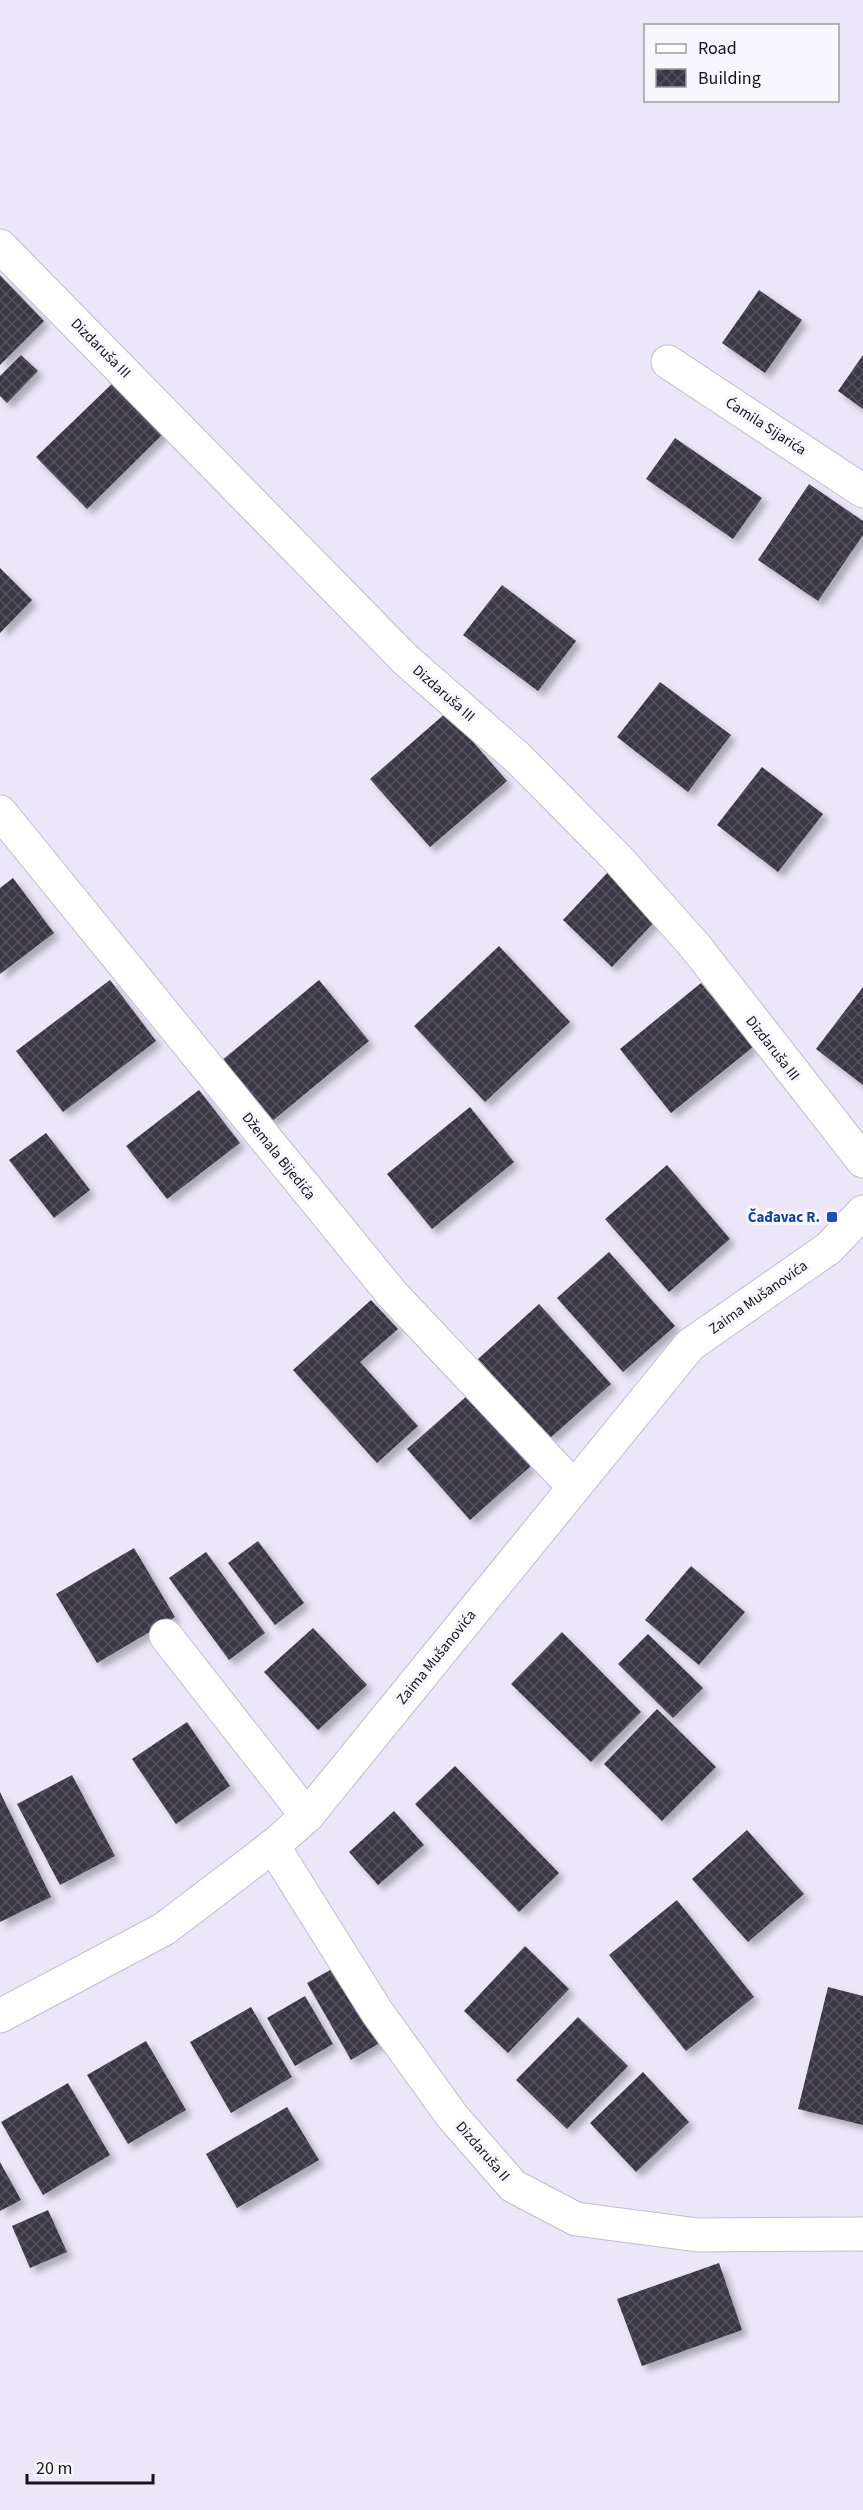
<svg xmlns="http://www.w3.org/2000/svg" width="863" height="2510" font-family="'Source Sans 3',sans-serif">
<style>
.building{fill:url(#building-cross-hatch);filter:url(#shadow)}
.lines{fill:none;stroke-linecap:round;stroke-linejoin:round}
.street-casing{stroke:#c1bdce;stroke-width:35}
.secondary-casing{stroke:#c1bdce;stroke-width:35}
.street{stroke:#fff;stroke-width:33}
.secondary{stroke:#fff;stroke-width:33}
.transit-dot{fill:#1a4fb4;stroke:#f8f6fd;stroke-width:2}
.labels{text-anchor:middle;stroke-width:6;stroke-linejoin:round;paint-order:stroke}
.street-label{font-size:15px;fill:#15141a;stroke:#f8f6fd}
.transit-label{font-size:15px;font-weight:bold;fill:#164399;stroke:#f8f6fd;text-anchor:end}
</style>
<defs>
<pattern id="building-cross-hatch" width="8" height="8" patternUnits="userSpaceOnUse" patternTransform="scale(1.5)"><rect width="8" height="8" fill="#3b3745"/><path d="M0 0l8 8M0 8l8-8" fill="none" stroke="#54515c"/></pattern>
<filter id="shadow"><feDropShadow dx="5.5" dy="5.5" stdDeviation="3" flood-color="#0004"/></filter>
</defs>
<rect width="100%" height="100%" fill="#ebe7f9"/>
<path class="building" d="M0,275L44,321L0,365Z
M759,290L802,320L765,373L722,343Z
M21,355L38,371L7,403L0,396V376Z
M863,355V409L838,391Z
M117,379L167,430L87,509L36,457Z
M675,438L762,498L733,539L646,479Z
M809,484L863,521V535L818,601L758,560Z
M0,568L32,600L0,633Z
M502,585L576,641L538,691L463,635Z
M660,682L731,735L688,792L617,737Z
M447,712L507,781L430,847L370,779Z
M762,767L823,814L778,872L717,825Z
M609,871L658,918L612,967L563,920Z
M13,878L54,933L0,974V888Z
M499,946L570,1022L485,1102L414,1026Z
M110,980L156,1041L63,1112L16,1051Z
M319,980L369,1041L271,1122L221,1061Z
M701,983L753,1047L671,1113L620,1049Z
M863,987V1085L816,1049Z
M199,1090L240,1143L167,1199L126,1146Z
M470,1107L514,1162L432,1229L387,1174Z
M46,1133L90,1190L54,1218L9,1160Z
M667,1165L730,1239L669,1292L605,1219Z
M609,1252L675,1326L623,1372L557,1298Z
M371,1300L398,1329L360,1362L418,1426L377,1463L293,1370Z
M539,1304L611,1384L550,1438L478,1359Z
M468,1395L531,1466L470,1520L407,1449Z
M258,1541L304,1603L275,1625L228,1563Z
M134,1548L175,1617L97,1663L56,1594Z
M206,1552L265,1633L229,1660L169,1578Z
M691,1566L745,1612L699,1665L645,1620Z
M313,1628L367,1685L318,1730L264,1672Z
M562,1632L641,1712L591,1762L511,1684Z
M648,1634L703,1688L673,1718L618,1664Z
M657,1709L716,1767L662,1821L604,1764Z
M187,1722L230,1786L176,1824L132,1759Z
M455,1766L559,1873L519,1912L415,1804Z
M72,1775L115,1856L60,1885L17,1804Z
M0,1792L51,1897L0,1922Z
M394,1811L424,1845L378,1885L349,1852Z
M747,1830L804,1894L748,1942L692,1879Z
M677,1900L754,1997L686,2051L609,1955Z
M525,1946L569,1989L508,2053L464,2011Z
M339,1965L383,2041L351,2060L307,1983Z
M828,1987L863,1996V2125L798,2109Z
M305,1996L333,2044L295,2066L267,2018Z
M251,2007L292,2077L231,2113L190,2042Z
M578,2017L628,2066L567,2129L516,2080Z
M146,2041L186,2110L128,2144L87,2075Z
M643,2072L689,2122L636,2172L590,2123Z
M68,2083L110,2155L43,2195L1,2122Z
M287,2107L319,2160L237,2208L206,2154Z
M0,2162L21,2200L0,2211Z
M48,2210L67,2252L30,2268L12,2226Z
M719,2263L742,2330L642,2366L617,2299Z"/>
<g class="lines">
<g class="street-casing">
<path id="street" d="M0,246L406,660L518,758L617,858L695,946L863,1161
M668,362L863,491
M0,812L392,1294L573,1486
M166,1636L307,1816
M273,1846L377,2012L452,2116L513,2186L576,2219L698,2235L863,2234"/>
</g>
<g class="secondary-casing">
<path id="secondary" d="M0,2016L164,1929L273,1846L307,1816L690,1345L829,1248L863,1212"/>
</g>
<use href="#street" class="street"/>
<use href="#secondary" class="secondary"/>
</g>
<rect class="transit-dot" x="826" y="1211" width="12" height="12" rx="3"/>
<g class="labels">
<g class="street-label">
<text transform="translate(101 348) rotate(45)" y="5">Dizdaruša III</text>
<text transform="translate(766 426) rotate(33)" y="5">Ćamila Sijarića</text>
<text transform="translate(444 693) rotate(41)" y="5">Dizdaruša III</text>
<text transform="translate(773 1048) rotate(52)" y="5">Dizdaruša III</text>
<text transform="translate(279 1156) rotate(51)" y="5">Džemala Bijedića</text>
<text transform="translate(758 1297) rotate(-35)" y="5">Zaima Mušanovića</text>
<text transform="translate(436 1657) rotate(-51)" y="5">Zaima Mušanovića</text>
<text transform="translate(483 2151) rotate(49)" y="5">Dizdaruša II</text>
</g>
<g class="transit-label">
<text x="820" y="1222">Čađavac R.</text>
</g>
</g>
<rect x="644" y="24" width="195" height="78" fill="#f8f6fd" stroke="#9d9ca2" stroke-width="1.5"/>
<rect x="656" y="44" width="30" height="9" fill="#ffffff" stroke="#9d9ca2" stroke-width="1.5"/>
<text x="698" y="54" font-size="18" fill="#15141a">Road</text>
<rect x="656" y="69" width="30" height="18" fill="url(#building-cross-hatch)" stroke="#9d9ca2" stroke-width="1.5"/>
<text x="698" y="84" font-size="18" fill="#15141a">Building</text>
<path d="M27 2474v9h126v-9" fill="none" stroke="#15141a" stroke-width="3"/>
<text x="36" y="2474" font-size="18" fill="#15141a" stroke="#f8f6fd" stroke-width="4.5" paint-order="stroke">20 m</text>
</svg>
